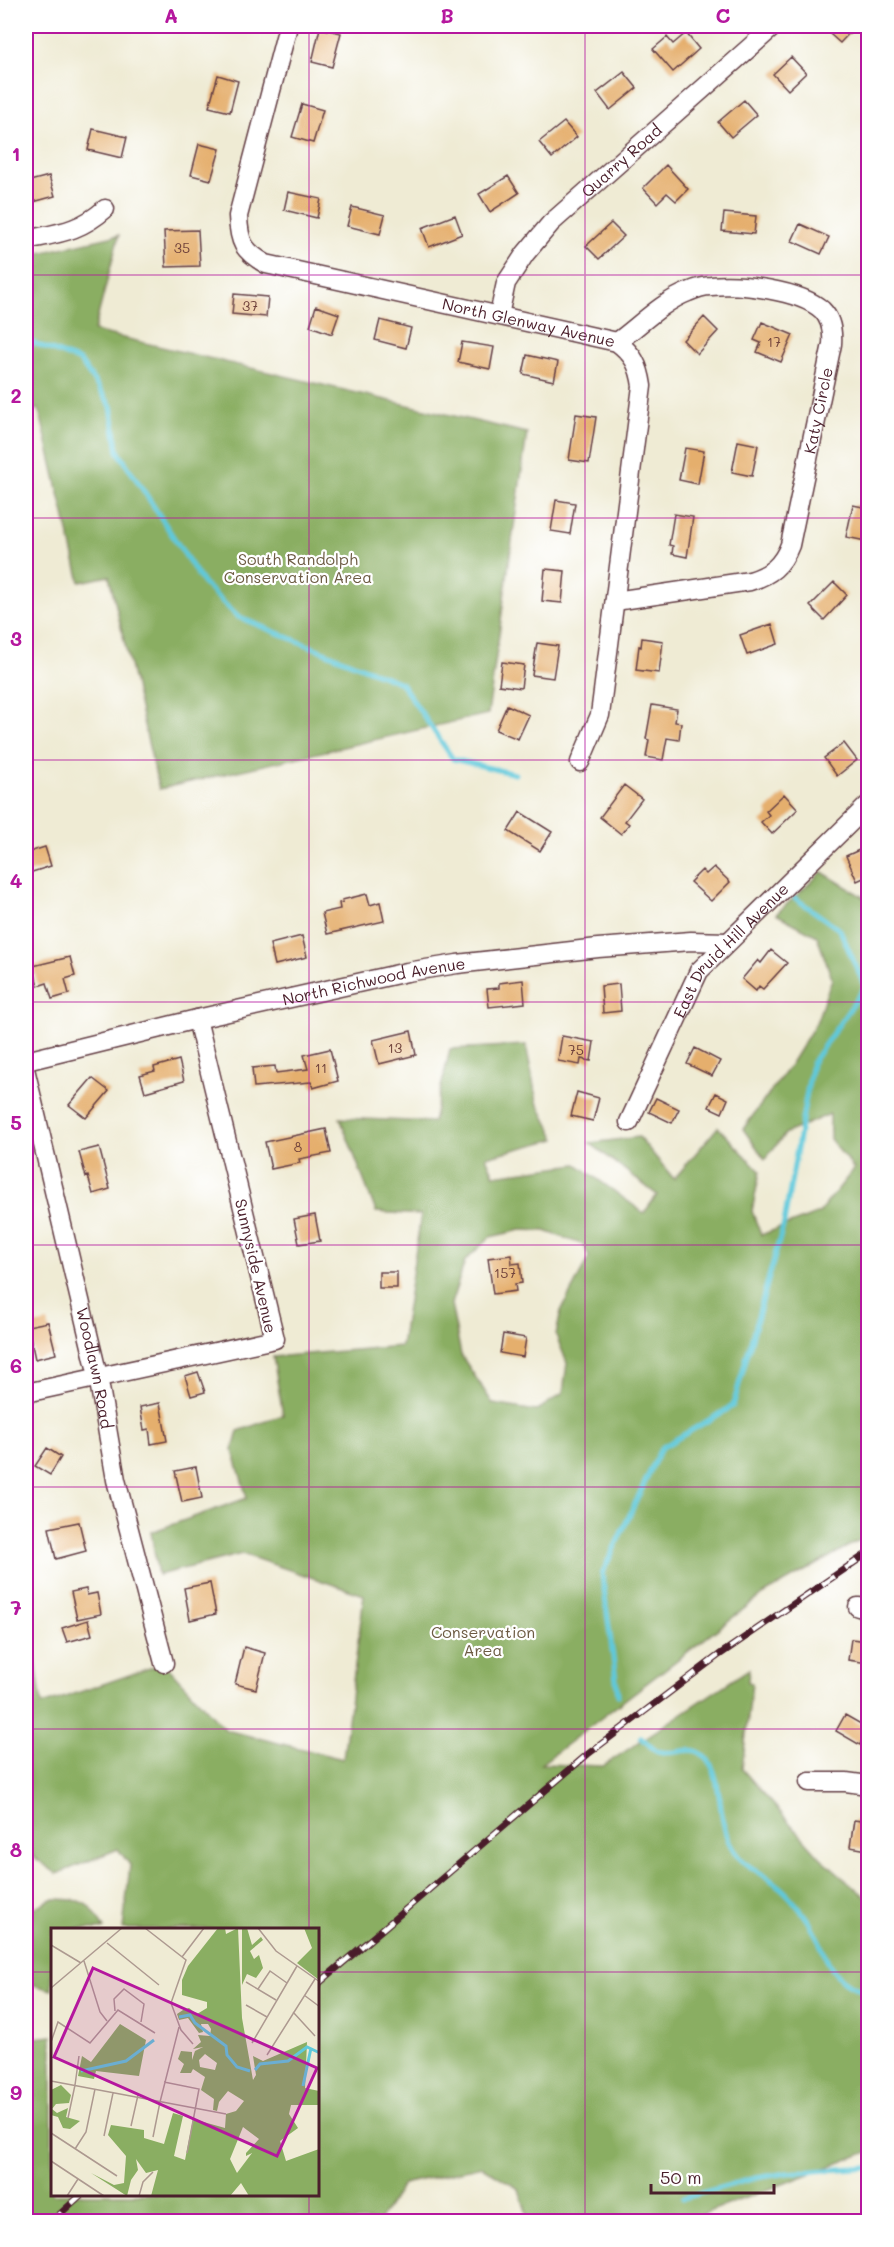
<svg xmlns="http://www.w3.org/2000/svg" width="894" height="2247" font-family="Mali,sans-serif">
<style>
.forest{fill:#8aae62;stroke:#6a6646;stroke-width:1.5;fill-rule:evenodd}
.lines{fill:none;stroke-linecap:round;stroke-linejoin:round}
.stream{stroke:#5fc9db;stroke-width:5}
.building{fill:#e5af6d}
.minor-casing{stroke:#633e44;stroke-width:21}
.minor{stroke:#fff;stroke-width:18}
.rail-casing{stroke:#4a1f2b;stroke-width:7}
.rail{stroke:#fff;stroke-width:4.5;stroke-dasharray:14;stroke-linecap:butt}
.grid{fill:none;stroke:#b5179e;stroke-width:1.5;stroke-opacity:0.55}
.labels{text-anchor:middle;stroke-width:4.5;stroke-linejoin:round;paint-order:stroke}
.number-label{font-size:14px;fill:#71433c}
.street-label{font-size:16px;fill:#4a1f2b;stroke:#fff}
.park-label{font-size:16px;fill:#6d5b43;stroke:#fff}
.inset-river{fill:none;stroke:#5fc9db;stroke-width:3}
.inset-road{fill:none;stroke:#ad9990;stroke-width:1.5}
.view{fill:#b5179e;fill-opacity:0.15;stroke:#b5179e;stroke-width:3}
.inset-edge{fill:none;stroke:#4a1f2b;stroke-width:3}
.neatline{fill:none;stroke:#b5179e;stroke-width:2}
.grid-label{font-size:20px;text-anchor:middle;font-weight:bold;fill:#b5179e}
</style>
<rect width="100%" height="100%" fill="#fff"/>
<filter id="ink" filterUnits="userSpaceOnUse"><feTurbulence type="fractalNoise" baseFrequency=".0167" numOctaves="2"/><feDisplacementMap in="SourceGraphic" scale="12" xChannelSelector="R" yChannelSelector="G"/><feConvolveMatrix kernelMatrix="1 2 1 2 8 2 1 2 1" color-interpolation-filters="sRGB"/></filter>
<filter id="wash" filterUnits="userSpaceOnUse"><feTurbulence type="fractalNoise" baseFrequency=".008" numOctaves="4" result="noise"/><feDisplacementMap in="SourceGraphic" scale="24" xChannelSelector="R" yChannelSelector="G"/><feGaussianBlur stdDeviation="1.35" result="paint"/><feColorMatrix in="noise" values="0 0 0 0 0 0 0 0 0 0 0 0 0 0 0 0 0 1.4 0 .05"/><feComposite in="paint" operator="in"/></filter>
<g filter="url(#wash)">
<rect width="100%" height="100%" fill="#efebd4"/>
<path class="forest" d="M119,235L94,331L527,433L488,714L159,789L109,576L80,582L39,409L26,411V256Z
M822,872L868,900V1535L761,1596L541,1764L603,1766L749,1669L748,1682L752,1683L742,1769L820,1857L868,1899V2152L684,2221H529L519,2189L482,2166L403,2184L379,2221L147,2222L139,2217L134,2222L26,2221V1999H29L34,2038L52,2036V2194H318V1929H123L130,1865L118,1849L57,1874L26,1851V1590L42,1705L164,1663L226,1730L343,1759L364,1595L242,1554L158,1575L151,1532L247,1498L233,1450L238,1431L283,1415L273,1357L401,1346L421,1215L376,1212L340,1118L433,1122L450,1049L526,1045L537,1102L556,1139L486,1157L494,1175L577,1164L644,1213L657,1195L590,1143L639,1137L674,1179L718,1127L760,1171L752,1211L761,1235L819,1213L854,1169L830,1139V1114L786,1133L765,1159L743,1129L790,1065L816,1023L832,979L817,936L776,914ZM521,1230L545,1231L584,1245L589,1257L561,1311L556,1335L567,1363L563,1393L536,1411L493,1404L461,1355L451,1304L465,1261L490,1237Z
M51,1899C83,1900 89,1899 104,1929H52V1990L34,1985L26,1976V1912Z"/>
<g class="lines">
<path class="stream" d="M26,340L80,361L111,406L118,451L203,583L238,617L401,683L453,759L515,774
M618,1695L602,1574L661,1448L733,1406L784,1223L812,1063L865,987L840,930L795,898
M641,1737C646,1741 651,1749 658,1751C678,1758 693,1740 708,1760C722,1778 718,1820 730,1844C742,1868 759,1869 777,1885C788,1893 797,1905 805,1916C830,1949 820,1979 868,1992
M683,2198L756,2178L787,2173L868,2167"/>
</g>
<g id="blocks">
<path class="building" d="M821,26H856L840,43Z
M320,28L341,33L332,67L312,62Z
M686,33L699,49L673,72L653,49L667,37L673,44Z
M791,57L806,73L788,90L773,74Z
M624,72L637,88L610,110L597,93Z
M218,75L238,81L230,112L209,107Z
M744,100L757,115L731,137L718,122Z
M302,104L323,110L313,143L292,137Z
M564,122L577,137L552,158L539,142Z
M93,129L127,137L122,158L88,150Z
M199,144L220,149L211,180L191,175Z
M666,165L688,189L676,201L667,193L657,203L643,188Z
M49,176L55,196L26,204V182Z
M508,176L519,193L490,212L479,194Z
M288,192L321,199L317,218L284,210Z
M352,207L385,215L380,234L347,226Z
M724,213L756,216L754,234L722,231Z
M455,215L462,234L429,247L422,228Z
M611,223L624,236L599,259L586,246Z
M800,224L829,237L821,254L792,241Z
M198,230L200,266L166,267L164,231Z
M234,294L268,297L266,317L232,314Z
M316,306L339,314L332,334L310,326Z
M704,317L718,331L697,354L683,340Z
M380,320L411,328L406,348L375,340Z
M762,322L793,335L781,362L757,352L761,343L754,340Z
M462,342L494,347L490,369L458,362Z
M527,355L558,362L554,381L523,374Z
M576,414L596,417L589,463L569,460Z
M738,441L758,445L752,476L732,472Z
M685,448L704,451L698,484L679,480Z
M556,500L575,503L570,534L551,531Z
M853,505L868,508V528L866,541L846,537Z
M674,514L693,517L687,557L672,554L673,546L669,545Z
M545,569L565,571L562,603L542,601Z
M834,582L847,595L824,620L810,606Z
M772,624L778,644L747,655L740,635Z
M642,638L663,641L659,673L636,670L639,646L641,647Z
M537,643L558,646L553,678L532,675Z
M502,662L524,665L521,688L499,685Z
M507,705L529,715L518,739L496,730Z
M652,705L677,709L675,722L681,723L679,740L667,738L663,760L646,757L649,740L646,739Z
M844,743L857,760L837,776L824,758Z
M624,785L642,799L625,821L629,824L621,834L600,817Z
M784,794L798,809L772,834L761,822L769,815L766,811Z
M520,812L552,832L540,851L508,831Z
M868,846V876L857,881L846,856Z
M45,847L51,866L26,874V853Z
M714,867L730,882L711,901L690,882L702,870L706,874Z
M367,894L370,905L380,902L384,921L327,934L322,913L340,909L339,903L343,902L342,900Z
M302,936L307,957L275,965L270,944Z
M771,950L787,963L763,989L759,986L756,991L742,979L758,960L761,963Z
M70,957L75,976L65,979L69,994L52,999L47,983L38,986L33,966Z
M523,980L525,1003L489,1007L487,989L499,988V983Z
M619,984L621,1011L603,1013L601,986Z
M411,1031L416,1055L379,1064L373,1040Z
M562,1036L594,1042L591,1061L581,1059L580,1065L558,1061Z
M695,1048L720,1061L712,1076L687,1064Z
M330,1049L338,1081L313,1088L311,1082L254,1087L252,1068L275,1066L276,1073L308,1069L304,1055Z
M179,1060L184,1081L145,1092L140,1075L155,1071L154,1067Z
M92,1078L109,1091L86,1118L69,1105Z
M577,1092L599,1098L593,1121L571,1116Z
M716,1093L728,1099L722,1113L709,1107Z
M656,1098L679,1109L672,1123L649,1112Z
M326,1129L331,1153L299,1159L300,1163L271,1169L265,1142Z
M99,1147L110,1189L93,1194L88,1176L86,1177L79,1152Z
M315,1215L320,1241L299,1244L294,1219Z
M511,1255L512,1264L520,1263L522,1283L515,1284L516,1291L493,1294L488,1258Z
M379,1272H397V1288H379Z
M48,1322L56,1354L35,1359L28,1326Z
M503,1334L526,1338L523,1357L500,1353Z
M198,1372L205,1392L191,1396L185,1376Z
M160,1403L167,1441L151,1444L149,1429L144,1430L140,1407Z
M47,1448L61,1457L50,1475L35,1466Z
M196,1467L202,1498L182,1502L175,1471Z
M79,1522L86,1551L56,1559L49,1528Z
M210,1583L216,1614L190,1620L184,1588Z
M86,1589L87,1595L97,1593L101,1614L77,1619L71,1592Z
M88,1620L92,1635L67,1642L62,1628Z
M851,1639L868,1641V1663L848,1660Z
M244,1647L265,1653L256,1689L235,1684Z
M845,1715L868,1728L860,1745L836,1731Z
M854,1820L868,1822V1850L850,1847Z"/>
</g>
</g>
<g filter="url(#ink)">
<use href="#blocks" fill-opacity="0" stroke="#633e44" stroke-width="1.5"/>
<g class="lines">
<g class="minor-casing">
<g id="minor">
<path id="s1" d="M288,26L238,216C239,242 243,251 266,264L617,342C633,354 639,365 642,386L600,715L580,762"/>
<path d="M26,240C58,233 79,232 105,209"/>
<path id="s2" d="M499,315L506,283L525,254L551,223L774,26"/>
<path id="s3" d="M615,601L750,581C770,575 782,566 790,545L832,344C833,331 831,319 822,310C800,290 739,283 711,286C704,286 695,289 688,292C662,302 639,326 617,342"/>
<path id="s4" d="M26,1061L197,1019L407,972L457,964L598,948L691,941L727,942"/>
<path id="s5" d="M26,1073L98,1376L116,1480L164,1663"/>
<path id="s6" d="M629,1122L699,971L868,805"/>
<path d="M26,1393L275,1339L197,1019"/>
<path d="M858,1607L868,1608"/>
<path d="M809,1782H846L868,1785"/>
</g>
</g>
<use href="#minor" class="minor"/>
<g class="rail-casing">
<path id="rail" d="M318,1984L588,1754L719,1655L868,1553
M51,2222L82,2194"/>
</g>
<use href="#rail" class="rail"/>
</g>
</g>
<path class="grid" d="M309,26V1929M585,26V2222M26,275H868M26,518H868M26,760H868M26,1002H868M26,1245H868M26,1487H868M26,1729H868M26,1972H52M318,1972H868M309,2194V2222"/>
<g class="labels">
<g class="number-label">
<text x="182" y="253">35</text>
<text x="250" y="311">37</text>
<text x="774" y="347">17</text>
<text x="395" y="1053">13</text>
<text x="576" y="1055">75</text>
<text x="321" y="1073">11</text>
<text x="298" y="1152">8</text>
<text x="505" y="1278">157</text>
</g>
<g class="street-label">
<text dy="6" stroke="none"><textPath href="#s2" startOffset="202">Quarry Road</textPath></text>
<text dy="6" stroke="none"><textPath href="#s1" startOffset="525">North Glenway Avenue</textPath></text>
<text dy="6" stroke="none"><textPath href="#s3" startOffset="330">Katy Circle</textPath></text>
<text dy="6" stroke="none"><textPath href="#s6" startOffset="202">East Druid Hill Avenue</textPath></text>
<text dy="6" stroke="none"><textPath href="#s4" startOffset="357">North Richwood Avenue</textPath></text>
<text transform="translate(256 1266) rotate(77)" y="6">Sunnyside Avenue</text>
<text dy="6" stroke="none"><textPath href="#s5" startOffset="303">Woodlawn Road</textPath></text>
</g>
<g class="park-label">
<text x="298" y="565">South Randolph<tspan x="298" dy="18">Conservation Area</tspan></text>
<text x="483" y="1638">Conservation<tspan x="483" dy="18">Area</tspan></text>
</g>
</g>
<g transform="translate(51 1928)">
<rect width="268" height="268" fill="#efebd4"/>
<path d="M167,0H174L175,6L187,0L191,90L202,152L205,147L202,128L212,133L256,114L254,160L268,163V177H240L238,186L247,200L229,213L235,233L268,221V268H198L190,255L179,268H100L107,242L95,245L85,231L87,242L80,252L76,268L40,245L63,257L73,255L75,228L57,207L60,197L93,202V210L113,216L122,185L132,188L123,228L134,232L142,191L174,200L175,186L185,183L193,173L177,163L168,174L166,183L162,182L163,171L150,162L154,149L142,141L140,145H129L133,136L127,131L130,123L141,124V132L144,123L152,119L142,121L150,114L147,107L159,108L160,101L157,96H150L152,104L148,105L137,90L128,92L126,86L132,82L138,80L146,86L156,80V74L131,67V52L137,38ZM154,126L166,135L164,142L149,139L148,132ZM192,199L208,211L195,225V228L201,225L186,245L179,231ZM191,0H196L201,17L210,9L212,12L199,23L203,31L208,27L212,40L205,50L196,46L191,57ZM253,0H268V52L246,35L261,20ZM69,96L95,112L88,148L45,143L43,151L27,148L31,128L40,134ZM10,157L20,167L18,175L5,176L1,181L6,185L17,180L15,189L29,193L19,201L12,200L7,189L0,187V162Z" fill="#8aae62" fill-rule="evenodd"/>
<path class="inset-river" d="M128,89L139,87L144,95L175,118L176,127L186,139L199,143M204,142L209,136L237,133L256,119L269,125M30,143L75,133L103,112M252,158L260,120"/>
<path class="inset-road" d="M94,0L135,32L120,75L130,102L142,116M207,0L225,23L269,54M56,15L108,57M0,17L30,35M131,29L153,0M33,33L49,84L56,93M195,54L225,72M0,60L71,0M207,61L219,43L236,55M253,67L269,79M195,77L216,89M64,83L63,71L73,61L93,76L90,94M242,84L264,108M0,114L7,94L39,115L67,82L104,105M201,115L246,38M216,127L264,51M0,153L175,186M113,154L148,161L136,225M24,157L28,128M109,174L128,99M17,190L24,157M80,198L87,167M0,205L66,248M53,208L62,165M102,209L109,174M24,221L35,204L44,161M0,233L53,268M16,268L27,251M88,268L92,254L102,244"/>
<path class="view" d="M42,40L266,140L226,228L3,129Z"/>
<rect width="268" height="268" class="inset-edge"/>
</g>
<rect width="894" height="2247" fill="none" stroke="#fff" stroke-width="66"/>
<path d="M651 2184v9h123v-9" fill="none" stroke="#4a1f2b" stroke-width="3"/>
<text x="660" y="2184" font-size="18" fill="#4a1f2b" stroke="#ffffff" stroke-width="4.5" paint-order="stroke">50 m</text>
<rect x="33" y="33" width="828" height="2181" class="neatline"/>
<g class="grid-label">
<text x="171" y="23">A</text>
<text x="447" y="23">B</text>
<text x="723" y="23">C</text>
<text x="16" y="161">1</text>
<text x="16" y="403">2</text>
<text x="16" y="646">3</text>
<text x="16" y="888">4</text>
<text x="16" y="1130">5</text>
<text x="16" y="1373">6</text>
<text x="16" y="1615">7</text>
<text x="16" y="1857">8</text>
<text x="16" y="2100">9</text>
</g>
</svg>
